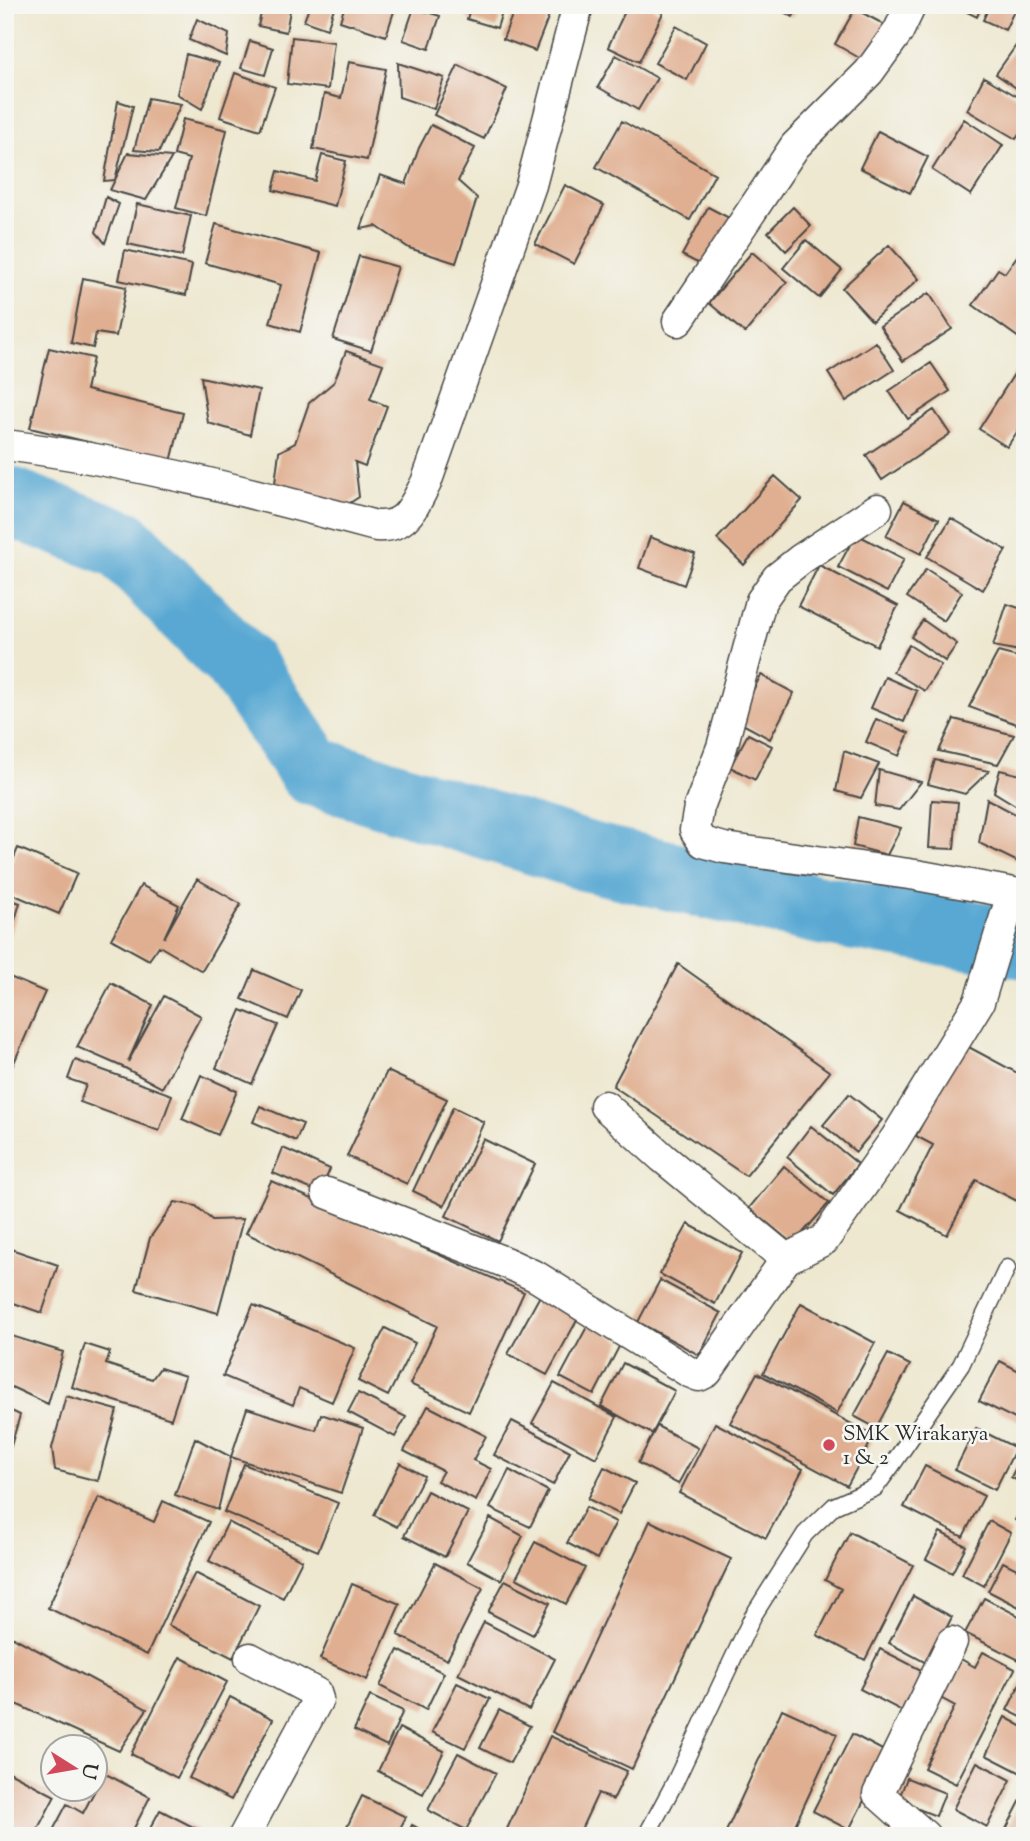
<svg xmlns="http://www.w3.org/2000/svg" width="1030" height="1841" font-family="'Sorts Mill Goudy',serif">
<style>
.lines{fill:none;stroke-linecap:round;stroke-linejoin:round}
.river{stroke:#59a8d3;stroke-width:70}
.building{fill:#e0af91}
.service-casing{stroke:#484744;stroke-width:19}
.minor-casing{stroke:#484744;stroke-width:33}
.service{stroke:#fff;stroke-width:16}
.minor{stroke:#fff;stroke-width:30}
.poi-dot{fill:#d1495b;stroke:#f6f6f2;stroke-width:2.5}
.labels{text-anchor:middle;stroke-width:5;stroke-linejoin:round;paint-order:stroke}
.poi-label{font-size:21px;fill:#2b2b2b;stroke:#f6f6f2;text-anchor:start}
</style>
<rect width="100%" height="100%" fill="#f6f6f2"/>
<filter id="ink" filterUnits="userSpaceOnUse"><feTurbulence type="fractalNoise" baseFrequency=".0143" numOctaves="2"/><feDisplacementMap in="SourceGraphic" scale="14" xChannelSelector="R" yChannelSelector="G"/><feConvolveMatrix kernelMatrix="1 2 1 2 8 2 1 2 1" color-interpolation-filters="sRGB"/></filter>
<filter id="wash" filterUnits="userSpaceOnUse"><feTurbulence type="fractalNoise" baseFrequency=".00686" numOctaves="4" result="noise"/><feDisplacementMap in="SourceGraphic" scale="28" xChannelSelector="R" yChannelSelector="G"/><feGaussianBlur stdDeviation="1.57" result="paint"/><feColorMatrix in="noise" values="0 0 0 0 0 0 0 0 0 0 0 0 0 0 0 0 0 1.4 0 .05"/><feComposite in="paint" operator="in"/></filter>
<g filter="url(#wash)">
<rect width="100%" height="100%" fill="#eee8d0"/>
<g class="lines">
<path class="river" d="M5,500L122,544L242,667L313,771L589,857L820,910L1025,944"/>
</g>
<g id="blocks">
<path class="building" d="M263,5H291L286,32L258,26Z
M310,5H335L327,29L304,21Z
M345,5H396L386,36L340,21Z
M471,5H504L497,28L467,19Z
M516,5H553L535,51L503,39Z
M628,5H647L663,13L639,62L608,47Z
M770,5H799L793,17Z
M953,5H982L977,17Z
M990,5H1017L1005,30L983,20Z
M414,8L440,16L429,49L403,40Z
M855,9L889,27L868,63L835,44Z
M197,19L229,34L226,56L189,40Z
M676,26L706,43L687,80L655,63Z
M292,37L334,42L328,89L287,84Z
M1022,37L1025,39V94L996,74Z
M250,41L273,48L265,75L241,68Z
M186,54L219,63L202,109L177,94Z
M616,55L657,78L638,110L598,87Z
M349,62L386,69L367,160L313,149L324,94L341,98Z
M398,63L444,78L434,109L399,97Z
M458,65L507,89L484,139L434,115Z
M235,73L275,87L260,130L220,117Z
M984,77L1025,101V126L1016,139L967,110Z
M148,98L181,104L159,152L134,150Z
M118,101L133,106L115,180L104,181Z
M183,119L227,130L206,216L176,208L189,159L174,155Z
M964,119L1003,145L971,195L932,170Z
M622,121L715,174L690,220L596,167Z
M431,125L475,148L458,181L477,198L456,263L409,248L376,226L361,229L380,175L406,184L419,148Z
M878,131L928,157L910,193L860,168Z
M128,153L172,157L146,200L110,190Z
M322,155L346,161L335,206L273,190L278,171L315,181Z
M565,185L604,205L574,264L535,244Z
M106,197L119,204L105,243L96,232Z
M137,204L191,216L182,256L128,244Z
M708,207L731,219L705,267L682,255Z
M793,207L811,226L786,251L768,232Z
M216,224L321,253L300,332L270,323L281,285L205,263Z
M806,240L842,270L819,298L783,268Z
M889,245L919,279L872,321L842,288Z
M1025,245V329L1019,338L973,305L998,269L1005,273Z
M125,250L192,265L186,295L119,280Z
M752,252L787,282L745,333L709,303Z
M359,256L398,267L371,351L333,339Z
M83,278L126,287L116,336L96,333L93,348L71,343Z
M929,293L952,329L903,361L880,326Z
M876,342L894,370L846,401L828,373Z
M49,348L93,358L86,390L183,413L171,462L30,428Z
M346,351L383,364L370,399L387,406L365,466L355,462L359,497L342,508L289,494L275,483L279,452L295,443L309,403L334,382Z
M1025,357V420L1007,447L979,429Z
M931,363L950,391L908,419L889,391Z
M201,377L259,390L250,435L208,423Z
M934,410L950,434L882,480L866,455Z
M775,476L802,500L744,565L717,539Z
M904,501L939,519L921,554L886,536Z
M951,518L1006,550L983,590L927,557Z
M856,534L904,559L887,592L838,567Z
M650,537L695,554L684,585L639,568Z
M819,565L898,606L877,646L798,606Z
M926,569L962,592L944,621L907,597Z
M1007,604L1025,610V652L993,646Z
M923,620L957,644L945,661L911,637Z
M909,645L941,665L925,691L893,672Z
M998,652L1025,659V727L969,707Z
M761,675L794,693L770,739L737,721Z
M885,677L917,691L904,722L871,708Z
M876,719L909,733L899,756L866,742Z
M954,719L1014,735L998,764L939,751Z
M748,734L772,746L755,780L730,767Z
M844,751L879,764L861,798L836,791Z
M935,760L989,771L965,794L928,784Z
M879,770L921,782L899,810L875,806Z
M1000,770L1025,776V811L994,792Z
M987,799L1025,819V832L1018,862L979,843Z
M932,800L958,802L954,849L929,848Z
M858,817L901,828L887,855L853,846Z
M18,848L77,873L59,914L5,891V879Z
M197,879L241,904L202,971L159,946L149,960L111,939L141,885L179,905L164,938Z
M5,898L20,903L6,950H5Z
M678,964L830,1072L746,1176L613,1086Z
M254,970L301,990L288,1019L242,999Z
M5,975L45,992L9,1074L5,1073Z
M111,983L153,1005L128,1062L164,996L201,1016L162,1088L125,1068L77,1047Z
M241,1010L278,1025L252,1084L216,1068Z
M963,1044L1025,1077V1205L976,1180L947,1235L900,1210L933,1145L916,1136Z
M75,1060L172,1095L159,1131L80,1102L86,1085L68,1079Z
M387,1071L447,1099L407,1184L347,1156Z
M201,1075L237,1091L218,1135L182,1119Z
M849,1094L882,1120L856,1152L823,1125Z
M260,1106L303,1124L296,1141L253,1122Z
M453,1107L484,1122L444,1206L413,1191Z
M811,1126L858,1164L833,1195L787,1157Z
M483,1139L535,1164L498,1241L446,1216Z
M283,1148L330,1169L320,1193L273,1173Z
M784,1166L829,1203L793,1244L749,1208Z
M271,1181L524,1292L469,1412L410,1384L437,1326L246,1233Z
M175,1202L196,1206L212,1220L243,1219L218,1313L136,1290L150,1238Z
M688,1224L742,1253L715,1304L660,1274Z
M5,1247L58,1265L42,1313L5,1300Z
M660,1280L721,1313L699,1355L638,1322Z
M542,1292L581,1313L547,1375L508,1354Z
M801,1303L875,1343L837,1413L763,1373Z
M253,1305L355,1348L332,1402L299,1388L293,1405L223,1376Z
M589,1323L622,1341L594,1395L560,1377Z
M385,1328L415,1343L388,1396L358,1381Z
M5,1334L63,1352L48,1404L5,1384Z
M85,1344L110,1352L106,1364L152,1379L160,1368L185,1376L171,1419L72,1387Z
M888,1354L910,1365L876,1428L854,1416Z
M1000,1361L1025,1374V1424L979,1401Z
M623,1363L675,1391L652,1434L601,1406Z
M757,1373L874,1436L847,1486L730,1423Z
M554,1383L617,1417L596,1458L532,1423Z
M358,1393L406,1417L395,1437L348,1412Z
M66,1396L117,1410L98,1481L55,1470L52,1448Z
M428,1406L486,1436L473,1460L491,1469L476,1501L437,1481L443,1471L404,1451Z
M5,1408L20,1415L6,1463H5Z
M247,1408L316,1430L321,1414L363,1428L341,1493L231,1457Z
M512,1421L570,1451L553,1485L494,1455Z
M715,1423L803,1469L766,1538L679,1493Z
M657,1426L698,1448L678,1484L638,1463Z
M976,1428L1016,1448L995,1490L955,1470Z
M195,1438L231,1457L218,1510L175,1495Z
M1025,1450V1485L1011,1477Z
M400,1463L424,1476L397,1527L374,1515Z
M244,1464L338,1503L318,1551L224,1512Z
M925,1466L984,1496L963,1537L904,1507Z
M604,1467L635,1483L619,1514L588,1499Z
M509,1470L548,1491L530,1527L490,1508Z
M427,1491L468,1512L445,1557L404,1536Z
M99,1497L154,1522L163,1501L209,1522L147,1655L48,1608Z
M1025,1501V1525L1015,1520Z
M586,1507L616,1522L597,1559L567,1543Z
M490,1518L523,1536L501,1580L467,1562Z
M650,1521L731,1559L632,1769L552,1732Z
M989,1521L1011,1533L984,1586L962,1574Z
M228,1522L302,1560L283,1598L209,1561Z
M850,1532L913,1565L865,1660L817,1635L841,1589L825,1580Z
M940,1532L966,1546L952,1573L926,1559Z
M535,1542L585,1568L566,1604L516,1578Z
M1003,1562L1025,1573V1610L988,1591Z
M435,1563L483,1588L447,1660L398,1635Z
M195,1573L259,1606L233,1658L168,1625Z
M505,1580L550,1603L533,1635L488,1612Z
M352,1584L400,1604L367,1680L320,1659Z
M913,1596L952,1617L928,1664L889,1643Z
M984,1598L1025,1619V1649L1019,1660L965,1633Z
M484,1622L555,1659L529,1710L458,1674Z
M13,1637L147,1709L119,1751L5,1699V1653Z
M880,1649L925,1672L904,1712L860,1689Z
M398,1650L444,1673L426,1710L380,1686Z
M983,1652L1015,1669L956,1784L924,1768L955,1706L937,1696L957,1657L975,1667Z
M180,1657L227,1682L177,1778L131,1754Z
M1021,1682L1025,1683V1719L1007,1710Z
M457,1683L490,1699L465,1748L432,1732Z
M370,1696L403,1711L387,1746L354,1730Z
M230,1697L273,1719L231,1800L189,1778Z
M782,1709L837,1734L790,1836H724Z
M499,1710L530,1726L510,1763L480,1748Z
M1005,1717L1025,1728V1775L986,1755Z
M399,1728L444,1751L423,1794L378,1771Z
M852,1734L888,1753L849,1830L813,1811Z
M550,1736L627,1771L613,1800L598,1793L578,1836H516L506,1831Z
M458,1753L496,1773L466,1830L428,1810Z
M977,1762L1011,1780L987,1827L953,1809Z
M9,1772L55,1796L34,1836H9L5,1834V1778Z
M104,1773L150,1797L130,1836H50L67,1804L83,1813Z
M907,1778L945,1793L936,1816L898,1801Z
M1025,1792V1836H1019L1006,1829Z
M362,1796L406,1817L396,1836L343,1835Z
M160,1810L199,1830L196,1836H146Z
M412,1825L432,1836H407Z"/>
</g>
</g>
<g filter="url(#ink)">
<use href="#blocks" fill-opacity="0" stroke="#484744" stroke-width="2"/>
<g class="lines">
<g class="service-casing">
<path id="service" d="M646,1836L675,1782L753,1616L805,1534L834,1506L875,1488L892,1465L961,1365L1007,1268"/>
</g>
<g class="minor-casing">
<path id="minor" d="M678,321L795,146L869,72L898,32L911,5
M5,445C132,461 252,493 376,526C407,528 413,507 426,483L531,185L578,5
M877,509L801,559L777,578L761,601L722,747L699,807L695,830L703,842L724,848L916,875L1025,895
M605,1106L663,1158L786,1259L824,1240L895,1139L979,1002L1010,901L1014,895
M327,1193L507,1263L537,1277L689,1372L699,1376L707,1372L786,1259
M244,1836L318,1699L316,1693L250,1658
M925,1836L878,1794L952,1642"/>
</g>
<use href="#service" class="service"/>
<use href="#minor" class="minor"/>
</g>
</g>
<circle class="poi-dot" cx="829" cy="1445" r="7"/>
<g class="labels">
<g class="poi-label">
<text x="843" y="1440">SMK Wirakarya<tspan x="843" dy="24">1 &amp; 2</tspan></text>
</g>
</g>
<rect width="1030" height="1841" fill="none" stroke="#f6f6f2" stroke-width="28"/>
<g transform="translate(74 1768) rotate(101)"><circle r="33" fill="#f6f6f2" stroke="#a5a5a2" stroke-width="2"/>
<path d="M0-5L12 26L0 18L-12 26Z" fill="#d1495b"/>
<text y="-10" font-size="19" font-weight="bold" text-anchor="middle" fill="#2b2b2b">U</text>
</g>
</svg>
